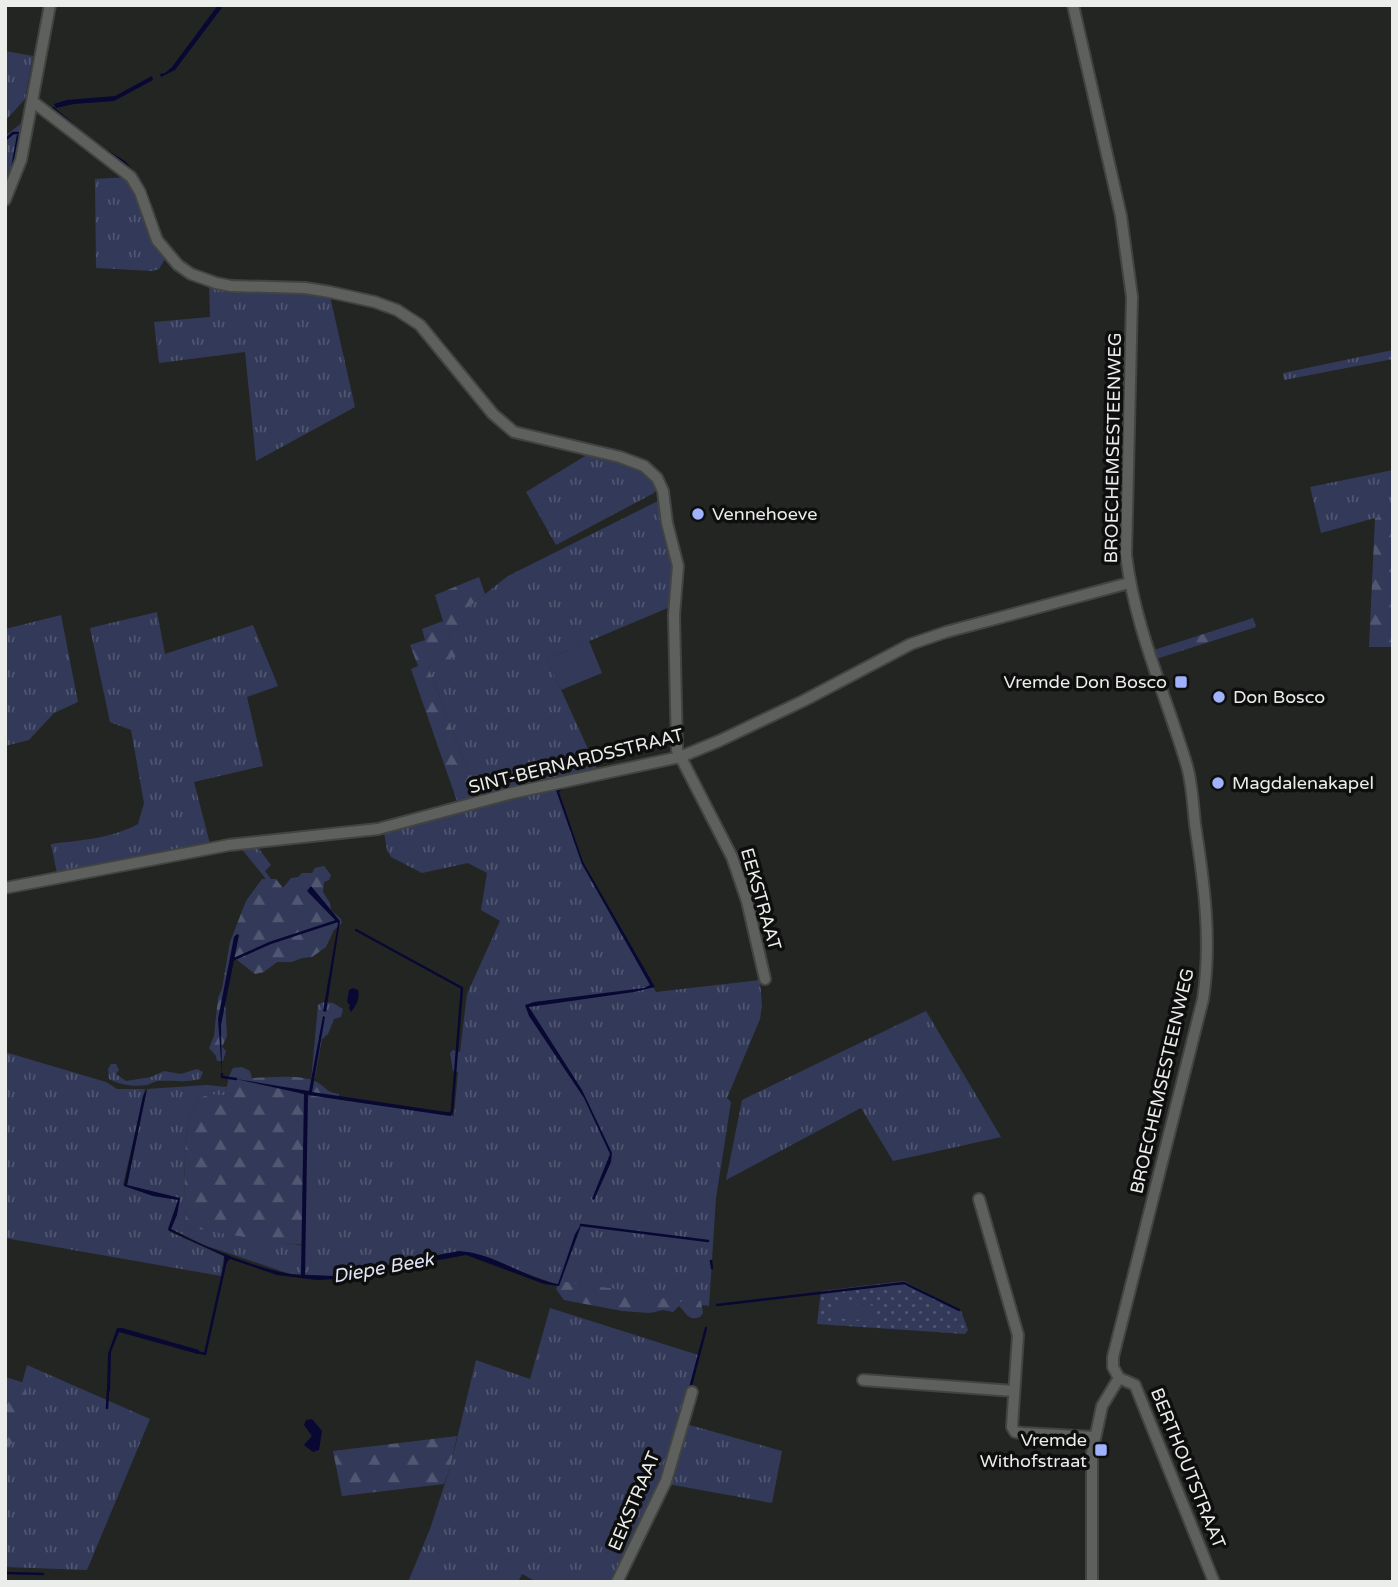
<svg xmlns="http://www.w3.org/2000/svg" width="1398" height="1587" font-family="'Varela Round',sans-serif">
<style>
.grass{fill:url(#grass-tufts)}
.forest{fill:url(#forest-firs)}
.park{fill:url(#park-dots)}
.pitch{fill:#333a59}
.water{fill:#080833}
.lines{fill:none;stroke-linecap:round;stroke-linejoin:round}
.stream{stroke:#080833;stroke-width:2.5}
.minor-casing{stroke:#424442;stroke-width:14}
.minor{stroke:#5d605d;stroke-width:10}
.poi-dot{fill:#a1b2fd;stroke:#0d0e0d;stroke-width:2.5}
.labels{text-anchor:middle;stroke-width:7;stroke-linejoin:round;paint-order:stroke}
.street-label{font-size:18px;fill:#ebedeb;stroke:#0d0e0d}
.poi-label{font-size:18px;fill:#ebedeb;stroke:#0d0e0d;text-anchor:start}
.water-label{font-size:19px;font-style:italic;fill:#dfe4f4;stroke:#0d0e0d}
</style>
<defs>
<pattern id="grass-tufts" width="24" height="20" patternUnits="userSpaceOnUse" patternTransform="scale(1.75)"><rect width="24" height="20" fill="#333a59"/><path d="M3 7l-1-3M5 7V3M7 7l1-3M15 17l-1-3M17 17v-4M19 17l1-3" fill="none" stroke="#515771"/></pattern>
<pattern id="forest-firs" width="22" height="20" patternUnits="userSpaceOnUse" patternTransform="scale(1.75)"><rect width="22" height="20" fill="#333a59"/><path d="M5 1l3.5 6h-7zM16 11l3.5 6h-7z" fill="#515771"/></pattern>
<pattern id="park-dots" width="8" height="8" patternUnits="userSpaceOnUse" patternTransform="scale(1.75)"><rect width="8" height="8" fill="#333a59"/><path d="M2 2h.1M6 6h.1" fill="none" stroke="#515771" stroke-width="1.8" stroke-linecap="round"/></pattern>
</defs>
<rect width="100%" height="100%" fill="#232523"/>
<path class="grass" d="M5,51L33,56L25,99L5,121Z
M24,121L16,165L5,191V136Z
M127,177L166,257L159,269L153,271L96,268L95,179Z
M209,284L330,296L355,407L256,461L245,352L159,363L154,322L210,317Z
M1393,350V359L1284,380L1283,373Z
M590,453L642,468L657,486L654,493L556,545L526,492Z
M1393,470V513L1321,533L1310,487Z
M660,500L674,558L670,607L547,659L599,773L478,798L428,666L456,656L447,633L468,622L466,609L508,576Z
M157,612L165,654L253,625L278,686L247,697L263,766L194,782L210,844L57,873L51,844C82,840 110,839 138,824L144,803L131,730L110,722L90,628Z
M61,615L78,702L54,713L29,740L5,746V629Z
M556,789L582,864L656,992L760,980L762,1006L760,1019L727,1098L731,1102L716,1198L709,1306L555,1284L468,1252L447,1253L333,1276L290,1274L204,1245L171,1229L180,1200L178,1201L168,1228L170,1232L224,1256L221,1276L5,1238V1052L106,1082L117,1089H145L123,1185H127L147,1089L207,1085L227,1087L225,1095C216,1095 206,1093 199,1099C180,1114 185,1202 186,1227L305,1246L308,1095L454,1116L458,1072L453,1071L450,1053L453,1050L460,1052L467,994L500,921L481,910L487,873L468,863L422,873L391,857L387,850L384,832L497,801Z
M256,845L271,865L265,871L271,879H266L240,847Z
M323,1002L333,1003L343,1009L341,1017L334,1019L328,1034L322,1039L315,1078L311,1081L318,1005Z
M926,1011L1001,1137L893,1161L861,1108L726,1180L742,1100Z
M111,1064H116L119,1070L116,1074L126,1081L151,1077L164,1071L181,1074L197,1069L203,1072L200,1079C185,1083 173,1080 157,1081C154,1082 150,1084 147,1085C134,1087 120,1085 109,1079L108,1069Z
M550,1308L698,1355L663,1480L613,1582H537L522,1574L518,1582H408L430,1529L450,1468L476,1360L530,1379Z
M27,1365L150,1419L87,1570L5,1567V1446Z
M686,1424L782,1451L772,1503L668,1484Z"/>
<path class="forest" d="M1393,513V647H1369L1375,518Z
M479,577L485,594L466,609L469,622L447,633L457,656L428,666L478,798L458,804L411,669L418,666L410,645L425,640L422,629L443,621L435,595Z
M1253,618L1256,627L1156,659L1154,650Z
M324,866L331,875L329,880L324,882L323,892L330,903L331,910L341,919L342,923L334,930L326,947L312,957L302,958L292,962H277L264,972L255,974L237,960H233L225,999L227,1036L222,1047L226,1051L223,1061H217L216,1056L209,1048L214,1036L218,998L222,989L230,942L246,901L262,879H276L283,888L291,878L298,877L302,873H312L315,868Z
M242,1067L250,1071L252,1078C268,1078 306,1073 320,1084C328,1090 327,1092 339,1094L338,1103L330,1102L319,1109L309,1133L310,1153L307,1184L310,1204L306,1219L310,1234L307,1245L273,1242L186,1227C185,1202 180,1114 199,1099C206,1093 216,1095 225,1095L229,1076L233,1068Z
M566,1282L651,1294L659,1299L672,1297C681,1302 683,1305 693,1299L701,1301L703,1313L700,1317C688,1322 686,1312 679,1306L673,1312L663,1310L650,1313L622,1311L564,1300L556,1289L558,1284Z
M5,1377L25,1383L26,1391L13,1442L5,1451Z
M457,1436L450,1468L444,1484L342,1496L333,1451Z"/>
<path class="park" d="M904,1281L961,1311L968,1330L965,1334L817,1324L821,1291Z"/>
<path class="pitch" d="M589,641L602,673L561,690L547,659Z
M833,1302L877,1306L876,1321L832,1318Z"/>
<path class="water" d="M218,5H224L175,70L161,77L160,74L165,73L172,67Z
M152,76L153,80L114,101L74,104L56,108L54,104L67,100L115,96Z
M565,787L559,792L583,862L655,987L634,992L529,1007L582,1090L612,1153L611,1162L594,1200L592,1199L610,1154L584,1098L529,1016L525,1005L534,1002L644,988L650,985L582,864L556,790Z
M311,886L340,921L326,1012L323,1011L338,923L307,891Z
M237,934L239,935L221,1025L222,1074L218,1019L234,937Z
M353,988L358,990C360,1000 356,1005 351,1012L349,1008L350,1005L347,1002L349,990Z
M323,1016L325,1017L312,1092L453,1113L450,1116L308,1095L305,1275L333,1276L459,1251C494,1253 524,1278 558,1284L575,1234L582,1223L559,1286L544,1284L466,1255L336,1279L317,1280L277,1275L230,1259L225,1264L224,1256L168,1230L178,1200L153,1196L124,1186L143,1096L147,1089L127,1185L180,1198L177,1215L171,1229C199,1245 269,1274 301,1275L304,1094L236,1079L309,1091Z
M117,1328H122L199,1350L198,1354L119,1332L111,1352L110,1391H107L108,1354Z
M312,1419L322,1431L319,1450L313,1452L304,1445L312,1436L304,1425L306,1420Z"/>
<g class="lines">
<path class="stream" d="M53,108L74,126
M5,140L13,133H18
M107,151L124,162L134,173
M12,169L18,136
M140,181L147,193L154,217
M269,282L315,284
M381,299C421,309 437,337 462,368
M356,930L462,988L452,1111L450,1114
M232,960L270,943L337,921
M222,1074V1077L236,1079
M581,1225L708,1241
M711,1261L712,1268
M717,1305L904,1283L959,1310
M197,1352L205,1354L226,1260
M690,1389L706,1328
M107,1408L108,1390
M5,1573L43,1574"/>
<g class="minor-casing">
<path id="minor" d="M1073,5L1121,216L1132,297L1126,555C1135,629 1166,695 1187,766C1192,784 1193,805 1195,824C1204,883 1212,940 1203,999L1113,1357V1367L1119,1378
M32,101L131,177L140,192L157,240L178,265L191,274L216,283L231,286L305,288L330,292L375,302L397,310L420,325L493,414L514,432L620,457L644,466L657,478L663,491L667,523L678,566L674,615L677,750L732,857L747,901L765,979
M5,200L21,160L50,5
M5,888L229,845L378,829L512,793L680,757L719,741L803,701L911,644L946,632L1129,583
M979,1199L1018,1335L1012,1427L1015,1432L1023,1433L1094,1437
M1119,1378L1135,1385L1214,1582
M863,1380L1014,1391
M617,1582L666,1481L692,1392
M1092,1582V1453L1102,1406L1119,1378"/>
</g>
<use href="#minor" class="minor"/>
</g>
<g class="poi-dot">
<circle cx="698" cy="514" r="7"/>
<rect x="1174" y="675" width="14" height="14" rx="3.5"/>
<circle cx="1219" cy="697" r="7"/>
<circle cx="1218" cy="783" r="7"/>
<rect x="1094" y="1443" width="14" height="14" rx="3.5"/>
</g>
<g class="labels">
<g class="street-label">
<text transform="translate(1113 448) rotate(-89)" y="6">BROECHEMSESTEENWEG</text>
<text transform="translate(576 761) rotate(-14)" y="6">SINT-BERNARDSSTRAAT</text>
<text transform="translate(761 899) rotate(74)" y="6">EEKSTRAAT</text>
<text transform="translate(1162 1081) rotate(-77)" y="6">BROECHEMSESTEENWEG</text>
<text transform="translate(1188 1468) rotate(68)" y="6">BERTHOUTSTRAAT</text>
<text transform="translate(634 1501) rotate(-67)" y="6">EEKSTRAAT</text>
</g>
<g class="poi-label">
<text x="712" y="520">Vennehoeve</text>
<text x="1167" y="688" text-anchor="end">Vremde Don Bosco</text>
<text x="1233" y="703">Don Bosco</text>
<text x="1232" y="789">Magdalenakapel</text>
<text x="1087" y="1446" text-anchor="end">Vremde<tspan x="1087" dy="21">Withofstraat</tspan></text>
</g>
<g class="water-label">
<text transform="translate(383 1267) rotate(-10)" y="7">Diepe Beek</text>
</g>
</g>
<rect width="1398" height="1587" fill="none" stroke="#ebedeb" stroke-width="14"/>
</svg>
